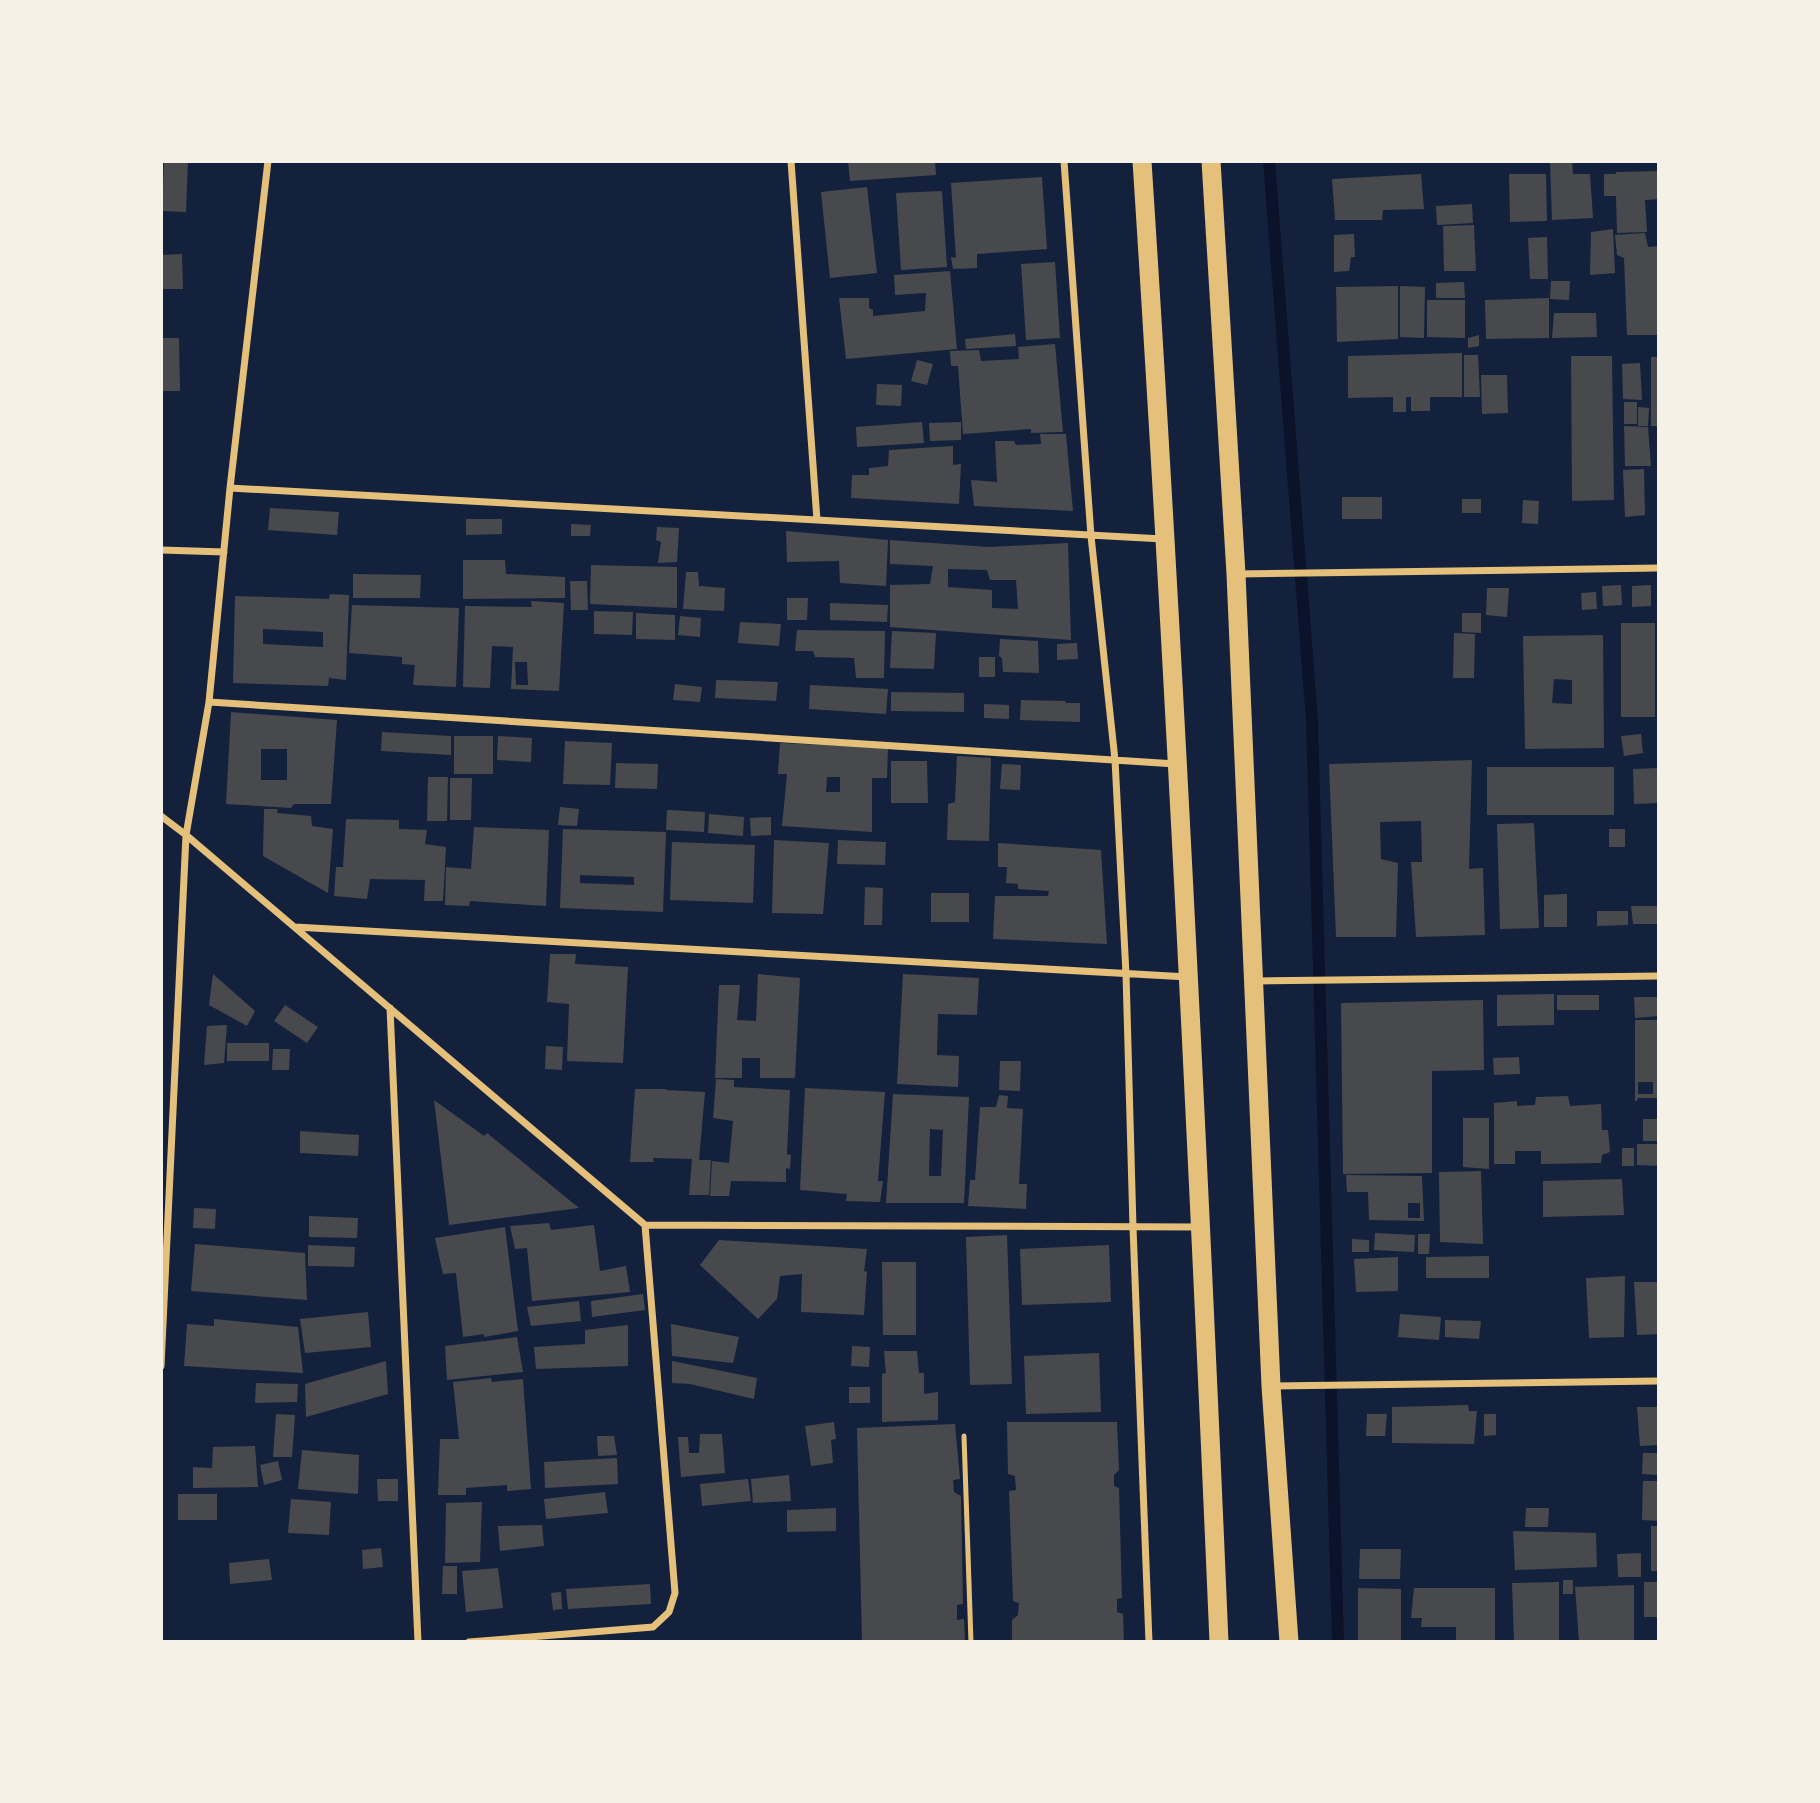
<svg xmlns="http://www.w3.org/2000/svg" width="1820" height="1803" font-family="'Sofia Sans Condensed',sans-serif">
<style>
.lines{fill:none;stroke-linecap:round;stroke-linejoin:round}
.stream{stroke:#0b132b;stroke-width:12}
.building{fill:#48494c;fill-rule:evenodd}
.service{stroke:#e5c07b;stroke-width:5}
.minor{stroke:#e5c07b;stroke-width:7}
.trunk{stroke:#e5c07b;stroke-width:19}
</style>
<rect width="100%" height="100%" fill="#14213d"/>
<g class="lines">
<path class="stream" d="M1269,161L1312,721L1338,1642"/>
</g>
<path class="building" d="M164,161H188L186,212L162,211Z
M848,161H935L936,175L850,181Z
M1550,161H1572L1573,174H1590L1593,218L1552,220Z
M1659,171V199L1645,200L1647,232L1617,233L1616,196H1604V174H1616V172Z
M1421,174L1424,209L1383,210L1382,220H1335L1332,179Z
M1509,174H1546L1547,221L1510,222Z
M1042,177L1047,249L977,254V268L953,269L951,257L956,258L951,183Z
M867,187L877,273L830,278L821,192Z
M942,191L947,267L901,270L896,193Z
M1472,204L1473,223L1437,225L1436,206Z
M1474,225L1476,271H1444L1443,226Z
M1613,229L1615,273L1590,275L1591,232Z
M1645,233L1648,247L1659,246V335H1627L1624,258L1617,255L1615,235Z
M1354,234L1355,257H1351L1349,271L1334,272V235Z
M1547,237L1548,279H1530L1528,238Z
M182,254L183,289H161V255Z
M1055,262L1060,338L1026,340L1021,264Z
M950,271L957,349L846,359L839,298H869V308L873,310V316L925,311L926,293L895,295L894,275Z
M1551,281H1570L1569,300L1550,299Z
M1464,282L1465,298H1436V283Z
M1398,286V339L1337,342L1336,287Z
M1400,286L1425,287L1424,338L1400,337Z
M1549,298V338L1486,339L1485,300Z
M1427,300H1465V338L1427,337Z
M1554,313H1596L1597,337L1552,338Z
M1015,334L1016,346L966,349L965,339Z
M1479,335V346L1468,348V338Z
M161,338H179L180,391H161Z
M1055,344L1063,432L1031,433V429L963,434L958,366H951L950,351L979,350L981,361L1019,359L1018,347Z
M1462,353V397H1430V411H1411V397H1406V412H1393V397L1348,398V356Z
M1464,355H1478L1480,397H1464Z
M1571,356H1612L1614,500L1572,501Z
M1651,357H1659V426H1651Z
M917,360L933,364L927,385L911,381Z
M1640,363L1642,400L1623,399L1622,364Z
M1481,375H1507L1508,413L1482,414Z
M877,384L902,385L901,406L876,405Z
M1624,402H1637V424H1624Z
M1638,407L1649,408L1648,426H1638Z
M922,422L924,443L857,447L856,427Z
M961,422V440L930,441L929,423Z
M1624,426L1648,427L1651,466H1625Z
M1040,434H1066L1073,511L974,506L971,480L997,482L995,441H1014L1016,445L1041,444Z
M953,446V465L961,464L959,504L851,498L852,475H869V468L888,466L889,450Z
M1644,469L1645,515L1625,517L1623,470Z
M1342,497H1382V519H1342Z
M1462,499H1481V513H1462Z
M1523,500L1539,501L1538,524L1522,523Z
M270,508L339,512L337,535L268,530Z
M466,519H502V534L466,535Z
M571,524L591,525L590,536H571Z
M657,527L679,528L677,562L658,563L661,542L656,540Z
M786,531L888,540L886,586L840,583L839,561L787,562Z
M890,540L989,547L1068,543L1071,640L890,627V585L930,584L933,566L890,564ZM948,569L987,570L990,580H1016L1018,609L992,608V590L948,587Z
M463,560H505L506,574L565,577V598L463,599Z
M591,565L677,567V608L590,604Z
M686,572H698L699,586L725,588L724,611L683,609Z
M353,574L421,575L420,598H353Z
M570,581H587L588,610H571Z
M1621,585L1622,605L1603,606L1602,586Z
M1651,585V606L1632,607V586Z
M1487,588H1509L1507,617L1486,615Z
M1596,592L1597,609L1582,610L1581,593Z
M330,594L349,595L346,680L329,678L328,686L233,683L235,596L329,599ZM263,629L323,632V647L263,644Z
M787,598H808L807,620H787Z
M531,601L564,603L559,691L511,689L513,647L492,646L490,688L463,687L465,606L532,607ZM515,662H527L528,685H516Z
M830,603L888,605L887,622L830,620Z
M352,605L459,608L456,687L413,685L415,665L402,664V657L349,653Z
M594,611L633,612L632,635L594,634Z
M636,613L675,615V640L636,639Z
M1462,613H1481V633L1462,632Z
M680,616L701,618L700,637L678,635Z
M740,622L781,624L779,646L738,643Z
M1621,623H1655V717H1621Z
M797,630L885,631L884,678H856L854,658L815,657L813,651H795Z
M892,631L936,633L934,669L890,668Z
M1454,633L1475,634L1474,678H1453Z
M1603,635L1604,748L1525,749L1523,636ZM1554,679L1572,680V704L1552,703Z
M1000,639L1038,641L1039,673L1003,672L1002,658L999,656Z
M1077,643L1078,659L1057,660V644Z
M979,657H995V677H979Z
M716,680L778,682L776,701L715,698Z
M675,684L702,687L700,702L673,700Z
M810,685L888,689L886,714L809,709Z
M891,692L964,693V712L891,711Z
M1021,700L1065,701L1066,703H1080V722L1020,720Z
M984,704L1009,705V719L984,718Z
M231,712L337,720L331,804H294L291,808L226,804ZM261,749H287V780H261Z
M382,732L451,736V755L381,751Z
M1641,734L1643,753L1624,756L1621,736Z
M454,736H493V774H454Z
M498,736L532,738L531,762L497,760Z
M565,741L612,743L610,785L563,784Z
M780,743L888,748L887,778H872V832L782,826L787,774H778ZM827,777H840V792H826Z
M957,756L991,758L989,841L947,840L948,804L955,802Z
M1472,760L1469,869L1483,868L1485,935L1416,937L1411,862H1422L1421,821L1380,822L1381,859L1398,863L1396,937H1336L1329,764Z
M891,761H927L928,803H891Z
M616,763L658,764L657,789L615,788Z
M1002,764L1021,765L1020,790L1000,789Z
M1487,767H1614V815H1487Z
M1659,768V803L1634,804L1633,769Z
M428,777H448L447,821H427Z
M450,778H472L471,820H450Z
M560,807L579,809L577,826L558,825Z
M264,809H278L277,813L311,816L312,826L333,829L328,893L263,856Z
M667,810L705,812L704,832L666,830Z
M709,814L744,817L743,836L708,833Z
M771,817V835L751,836L750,818Z
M346,819L399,820V829L427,830L425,844L446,847L443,901H424L425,880L370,879L367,899L334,896L336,867H343Z
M1534,823L1539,928L1500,929L1497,824Z
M474,827L549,830L546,906L470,901L469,906L445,905L446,867L471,869Z
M563,829L666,832L663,912L560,908ZM580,875L634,877V885L580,883Z
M1609,829H1625V847H1609Z
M774,840L829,843L823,914L772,913Z
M838,840L886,842L885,865L837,864Z
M672,842L755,845L753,903L670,900Z
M998,843L1101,850L1107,944L993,939L995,896H1048L1049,891L1018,889V884L1006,883L1007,867H998Z
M865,887L883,888L882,925H864Z
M931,893H969V922H931Z
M1567,894V927H1544V895Z
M1631,906H1659V924H1633Z
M1597,911H1628V925L1597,926Z
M550,954H576L575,964L628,967L623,1063L567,1061L569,1004L547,1002Z
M213,974L255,1011L247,1026L209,1005Z
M758,974L800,978L795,1078H760V1058H742V1078H715L719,985H740L737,1020L756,1021Z
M903,974L979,978L977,1015L938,1014L937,1055L959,1056L958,1087L897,1084Z
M1554,994V1025L1497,1026V995Z
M1557,995H1599V1010H1557Z
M1634,997H1659V1016L1635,1018Z
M1483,1000L1484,1070L1432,1071V1173L1343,1174L1341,1003Z
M285,1005L318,1027L307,1043L274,1021Z
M1635,1020H1659V1098H1638L1637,1101H1635ZM1638,1082H1653V1094H1638Z
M227,1025L224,1063L204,1065L207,1026Z
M227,1043H269V1061H227Z
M546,1046L563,1047L562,1070L545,1069Z
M273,1049H290L289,1070H272Z
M1519,1057L1520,1074L1494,1075L1493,1058Z
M1000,1061H1021L1020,1091L999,1090Z
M716,1079L734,1080V1087L790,1090L787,1154L791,1155L790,1169L786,1168V1182L731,1181L729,1196H710L712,1161L729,1163L733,1121L713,1118Z
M805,1088L885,1092L878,1181H883L880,1202L846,1201L847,1194L800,1190Z
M635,1089H666V1090L705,1092L699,1160H711L709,1195H689L692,1159L653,1158L654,1162H630Z
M893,1094L969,1097L964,1203H886ZM930,1129L943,1130L941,1176H929Z
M999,1095L1008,1096L1007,1108L1023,1109L1019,1184H1027L1026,1209L968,1206L970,1180H975L980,1107H996Z
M1568,1096L1570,1106L1601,1104L1602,1130H1608L1610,1152L1602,1155L1601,1163L1541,1164V1151H1515V1164H1494V1103L1517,1101V1106L1535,1105L1536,1097Z
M434,1100L484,1136L487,1133L579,1208L449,1225Z
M1463,1118H1489V1169L1463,1167Z
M1643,1119H1659V1141H1643Z
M300,1131L359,1135L358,1156L300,1153Z
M1637,1144H1659V1166L1637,1165Z
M1622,1148H1634V1166H1622Z
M1481,1171L1483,1244L1440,1242L1439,1172Z
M1346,1175L1422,1176L1424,1221L1369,1220L1368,1192H1347ZM1408,1203H1420V1218H1408Z
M1622,1179L1624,1215L1543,1217V1181Z
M194,1208L216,1209L215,1229L193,1228Z
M309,1216L358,1218L357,1238L309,1237Z
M549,1223L551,1230L594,1225L600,1271L626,1266L630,1292L532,1301L527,1248L515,1249L510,1226Z
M505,1227L518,1331L484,1337V1334L463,1337L456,1273L443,1274L435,1238Z
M1375,1233L1415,1235L1414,1252L1374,1250Z
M1418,1234H1430L1429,1254H1418Z
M1007,1235L1012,1384L970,1385L966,1237Z
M1352,1239L1369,1240V1252H1352Z
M719,1240L867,1249L864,1271L867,1272L864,1315L801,1312L802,1274L780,1276L777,1299L758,1319L700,1265Z
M195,1244L305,1253L307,1300L191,1291Z
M308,1245L355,1247L354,1267L308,1266Z
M1109,1245L1111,1302L1022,1305L1020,1249Z
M1489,1256V1278H1426V1257Z
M1398,1257V1291L1356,1292L1354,1259Z
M882,1262H916V1335H883Z
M1625,1276L1624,1337L1589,1338L1586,1278Z
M1634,1282H1659V1334L1637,1335Z
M643,1294L645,1310L592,1317L591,1301Z
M579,1301L581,1321L531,1326L527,1307Z
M368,1312L371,1347L305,1353L300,1319Z
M1400,1314L1441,1317L1439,1340L1398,1337Z
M214,1319L298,1327L303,1373L184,1366L187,1324L214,1326Z
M1445,1320L1481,1321L1479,1339L1445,1337Z
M671,1324L739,1337L733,1363L672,1356Z
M628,1325V1366L536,1369L534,1347L585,1344V1330Z
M517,1337L523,1372L447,1380L445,1346Z
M852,1346L870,1347L869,1367L851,1366Z
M884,1351H917L919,1373H924V1394L938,1392V1420L882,1422V1374L886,1373Z
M1099,1353L1101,1412L1026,1414L1024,1356Z
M386,1361L388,1394L306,1417L305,1384Z
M672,1361L757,1378L754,1399L690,1384L672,1383Z
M491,1378L492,1382L523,1379L531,1489L507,1491V1485L466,1488V1495H438L440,1439H459L453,1382Z
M256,1383L298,1384L297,1402L255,1403Z
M849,1387H870V1403H849Z
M1468,1405L1469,1411H1477L1474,1444L1392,1443V1407Z
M1637,1407H1659V1445L1640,1446Z
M276,1414L295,1415L292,1457H273Z
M1367,1414H1387L1385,1436H1366Z
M1484,1414H1496V1435L1484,1436Z
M834,1422L836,1439L831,1440L833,1463L811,1466L805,1426Z
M1007,1422H1117L1119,1470L1114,1475V1486L1119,1488L1122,1598L1117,1599V1612L1123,1614L1124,1642H1012V1620L1018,1615L1019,1603L1013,1601L1009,1491L1016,1490L1015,1476L1008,1474Z
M955,1424L960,1479L953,1480L954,1492L961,1496L963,1604L957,1605V1620L964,1619L965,1642H862L857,1428Z
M700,1434H722L725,1473L681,1477L678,1437H688L689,1453H699Z
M597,1436H614L617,1455L598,1456Z
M255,1446L258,1487L193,1488V1467L212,1468L213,1447Z
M302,1450L359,1455L358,1494L298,1489Z
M1643,1453H1659V1475L1642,1474Z
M617,1458L618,1484L545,1488L544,1462Z
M278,1461L282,1480L264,1485L260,1465Z
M789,1475L791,1501L753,1503L751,1479Z
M377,1479H398V1501H378Z
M748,1479L751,1501L702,1506L700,1484Z
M1643,1481H1659V1521L1642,1520Z
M605,1492L608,1513L546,1519L544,1499Z
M178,1494H217V1520H178Z
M291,1499L331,1502L329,1535L288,1533Z
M482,1502L480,1562L445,1563L446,1503Z
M836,1508V1531L787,1532V1510Z
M1526,1508H1549L1548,1527H1525Z
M542,1525L544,1546L500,1551L498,1526Z
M1651,1526H1659V1571H1651Z
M1513,1531L1596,1533L1597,1567L1515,1570Z
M381,1548L383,1567L363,1569L362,1550Z
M1360,1549H1401L1400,1579H1359Z
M1641,1553V1577H1618L1617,1554Z
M269,1559L272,1580L230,1584L229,1563Z
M443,1566H457V1594H442Z
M498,1568L503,1608L466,1612L462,1571Z
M1563,1580H1573V1594H1563Z
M1559,1582V1642H1514L1512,1583Z
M1644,1582H1659V1617H1644Z
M650,1584L651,1604L568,1609L566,1589Z
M1634,1585V1642H1579L1575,1587Z
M1358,1588L1401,1589V1642H1358Z
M1414,1588H1495V1642H1456V1627H1421L1422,1618H1411Z
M561,1592L562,1609L553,1610L551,1593Z"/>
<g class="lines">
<path class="service" d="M964,1436L971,1642"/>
<path class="minor" d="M791,161L817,520
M1064,161L1091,536L1115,760L1126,974L1133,1227L1149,1642
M230,488L1163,539
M161,550L224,552
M1236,574L1659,568
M209,702L1176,764
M161,816L186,835L645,1225L1197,1227
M295,927L1188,977
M1254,981L1659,976
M390,1008L418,1642
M161,1366L186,835L209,702L230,488L268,161
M1272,1386L1659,1381
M469,1642L653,1627L669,1612L675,1593L645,1225"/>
<path class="trunk" d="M1142,161C1174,654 1198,1148 1219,1642
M1211,161L1236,574L1271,1386L1289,1642"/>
</g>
<rect width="1820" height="1803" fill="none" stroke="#f6f1e7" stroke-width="326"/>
</svg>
